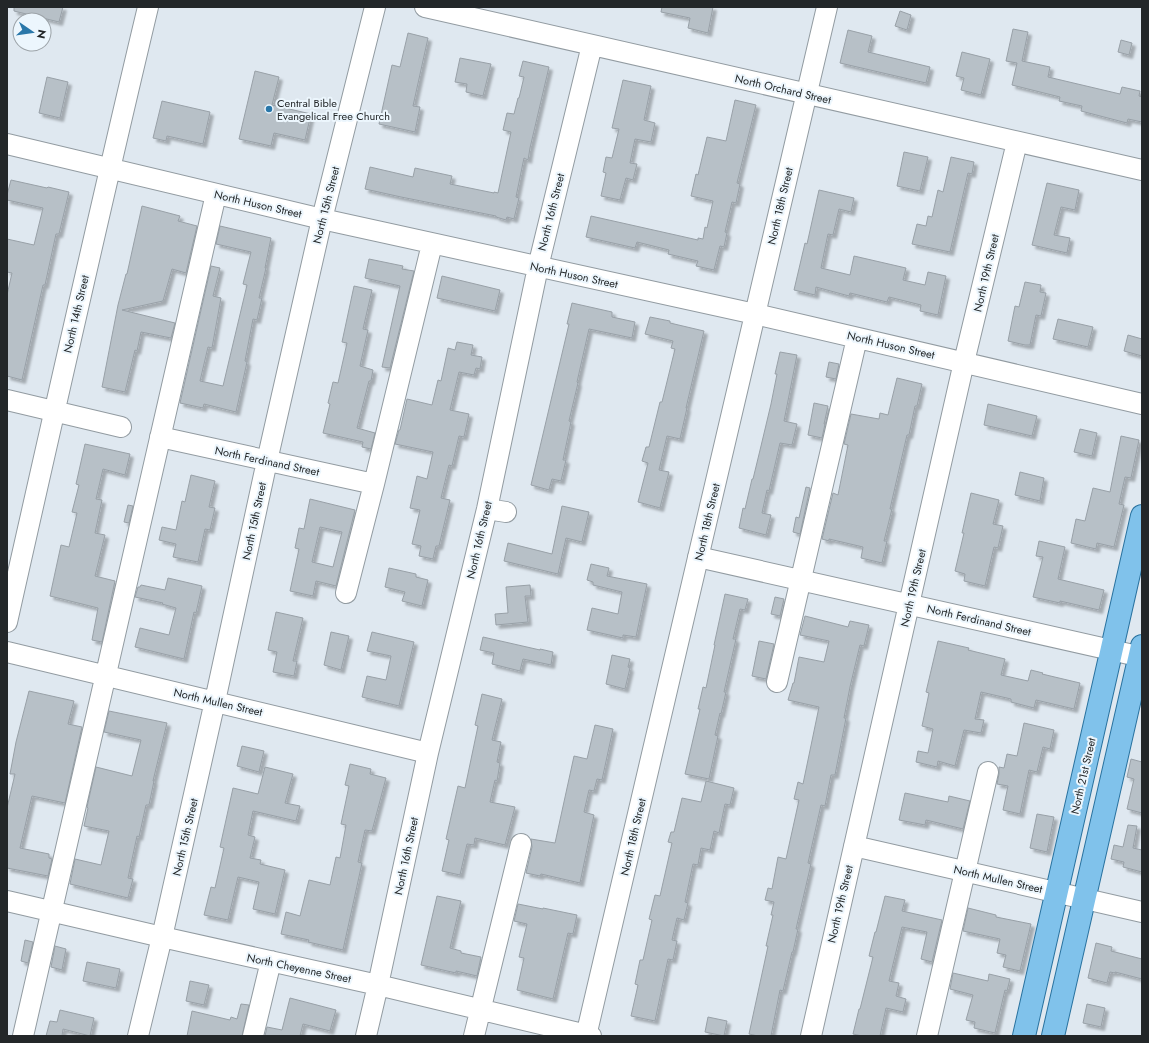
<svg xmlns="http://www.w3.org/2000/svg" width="1149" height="1043" font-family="Jost,sans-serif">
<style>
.building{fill:#b7c0c7;stroke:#98a0a7;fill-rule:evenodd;filter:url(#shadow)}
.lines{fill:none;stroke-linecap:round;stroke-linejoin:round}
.minor-casing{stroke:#929ba1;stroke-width:22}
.major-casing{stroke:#29729f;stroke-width:24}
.minor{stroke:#fff;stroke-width:20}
.major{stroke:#80c2eb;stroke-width:22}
.poi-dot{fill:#2977a9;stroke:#ecf6fd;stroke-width:1.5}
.labels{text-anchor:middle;stroke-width:4;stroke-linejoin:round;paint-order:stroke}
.street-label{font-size:11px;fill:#232729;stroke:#ecf6fd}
.poi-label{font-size:11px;fill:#232729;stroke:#ecf6fd;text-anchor:start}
</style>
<defs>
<filter id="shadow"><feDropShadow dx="3.5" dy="3.5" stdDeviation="1" flood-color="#0004"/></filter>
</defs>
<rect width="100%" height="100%" fill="#dfe8f0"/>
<path class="building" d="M14,7H63L59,22L14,11Z
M662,7H713L708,33L688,28L690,18L661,12Z
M900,11L911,15L907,30L895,26Z
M1013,29L1028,32L1022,61L1050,67L1048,77L1120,94L1122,87L1140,91L1139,96L1142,97V122L1128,119L1127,123L1081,111L1082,106L1059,101L1060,97L1012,85L1017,63L1006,61Z
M848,30L872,36L868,52L930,67L926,83L840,63Z
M408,33L428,38L413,106L420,107L415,132L379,124L392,65L400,67Z
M1121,40L1132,43L1129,55L1118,52Z
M962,52L990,59L981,95L961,90L964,78L956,76Z
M460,58L491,64L483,96L466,92L467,84L455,82Z
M523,61L549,67L530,148L528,160L524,158L516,197L519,198L514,219L507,217L506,220L496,217V216L401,197L365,189L370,167L413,177L415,168L452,176L450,184L494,193V192L498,193L511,132L503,130L507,113L514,114L518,98H519L524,77L519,76Z
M255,71L279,77L272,105L311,114L305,140L274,133L271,146L239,139Z
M47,77L68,82L60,118L39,113Z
M623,80L651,86L644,120L655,123L651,142L635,139L630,163L637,164L633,180L626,178L620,200L601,196L606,173L603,172L606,157L612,158L619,129L612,128Z
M735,100L756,105L737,183L740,184L736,203L732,202L725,232L727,233L724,247L720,246L714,270L696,266L698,261L668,254L669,250L637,242L635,248L586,237L591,216L698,240V238L703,239L705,227L707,228L713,201L691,196L696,174L698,175L707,137L726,141Z
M162,101L210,112L203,144L167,136L166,141L153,138Z
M904,152L928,157L920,191L897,186Z
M951,157L974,162L972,174L968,173L950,252L912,244L917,224L926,226L928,216L932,217L938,190L943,192Z
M11,180L47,188L48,187L69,192L59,234H56L45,285H43L22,380L7,376V295L12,273L7,272V239L34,245L43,208L7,200V195Z
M1047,183L1079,190L1075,210L1061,207L1054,235L1070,238L1067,253L1032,245Z
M819,190L854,198L851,212L839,209L833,235L828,234L821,268L850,275L854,256L906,268L903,280L925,285L928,272L946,276L938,315L920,311L921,305L889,297L887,302L850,293L849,296L816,287L815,295L794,290L805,243L807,244Z
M142,206L180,216L178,221L197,226L186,273L172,269L163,301L122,310L175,323L171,338L141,332L137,351L135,350L125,392L102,387L118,305L126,274H127Z
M220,226L271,238L265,268H266L259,298H262L257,320L253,319L245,361L247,362L236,412L204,404L203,408L180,403L211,266L220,268L213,296L221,298L212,348L208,347L200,381L223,386L247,285L243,284L251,252L216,244Z
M369,259L403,266L402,269L414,271L390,368L382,367L400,286L365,278Z
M442,276L500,290L495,311L437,298Z
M1025,282L1041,285L1040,292L1046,293L1041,316L1036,315L1030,345H1025L1008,341L1015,306L1019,307Z
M354,286L372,290L363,329L368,330L360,366L373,370L371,381H369L357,428L375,433L371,449L362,447L363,442L323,433L330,404L328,403L333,382L338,383L347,343L342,342Z
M572,303L612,312V317L635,322L632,338L589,329L577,382L578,383L569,421L571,422L563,460H566L561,481L552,479L549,490L531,485L569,324H567Z
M650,317L670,321V323L704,331L686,408H687L680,439L667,436L659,470L669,472L660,508L638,502L648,463L642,461L646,447H649L660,402H662L675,349L671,348L673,341L645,334Z
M1058,319L1093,327L1088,347L1053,339Z
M1128,335L1142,339V356L1124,351Z
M457,342L473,345L471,355L482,357L480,369L476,368L474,375L459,372L450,410L469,414L464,437L459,436L452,466L449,465L441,498L450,500L439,546H436L433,559L419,556L421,546L412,544L420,510L410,508L417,476L427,479L433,452L395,444L399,430H400L407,399L432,405L438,380L441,381L448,348L455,350Z
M780,352L797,355L784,421L797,424L792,445L780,443L769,491L767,490L762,513L771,515L766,535L739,528L743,508L745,509L752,479H753L761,446L771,404L777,374H775Z
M829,362L839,364L836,379L826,377Z
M897,378L922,384L917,406H915L909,435H907L890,509H892L884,541H887L882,563L861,558L863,547L829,539V541L822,539L833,493L838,495L848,445L844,444L851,414L879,419L880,413L888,415Z
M814,403L828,406L824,424H825L822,438L808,435Z
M988,404L1037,416L1032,436L984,425Z
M1080,429L1097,433L1092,456L1074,452Z
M1121,436L1139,440L1131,478L1125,477L1119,504L1124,505L1114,547L1097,543L1096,549L1071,543L1076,519L1085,521L1093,488L1110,492Z
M85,444L130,454L125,475L103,469L96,499L102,500L95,533L105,535L95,576L115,581L102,642L92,640L98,608L50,596L61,545L69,547L77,513L72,512L79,485L76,484Z
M1020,472L1044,478L1040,501L1015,495Z
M191,475L215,481L209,507L215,508L210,530L205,529L198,562L173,557L176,544L159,540L162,527L176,530L182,501L185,502Z
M806,487L810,488L800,534L793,532L796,517L799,518Z
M971,493L999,500L993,524L1003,526L998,548L994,547L985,586L964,581L965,574L955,571L964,533H962Z
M310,499L355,510L336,586L316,581L313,596L290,591L299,549L295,548L299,528L304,529ZM320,527L342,532L333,567L312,562Z
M128,505L133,506L129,523L124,522Z
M562,506L589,512L582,542L566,538L558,574L504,561L508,543L552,554Z
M1039,541L1065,547L1058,579L1104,590L1099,610L1060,601V603L1033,597L1043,557L1036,556Z
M591,564L609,568L607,576L647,584L636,637L623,635V638L587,630L592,608L618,614L622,592L593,585V582L587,580Z
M389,568L416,574V577L428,580L422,606L402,601L405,592L385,587Z
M168,578L202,586L196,613L194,612L184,659L135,647L140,628L169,635L176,608L162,604L163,603L135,597L138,587H140L141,585L165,590Z
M530,585L531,596H525L528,622L496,625L495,614L508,613L506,587Z
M725,594L748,599L745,610L740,609L733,639H736L724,692H726L721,714L720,713L715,735L718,736L709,779L685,774L700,709H698L703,687L706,688L715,645H714Z
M775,597L784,599L780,616L771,614Z
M276,612L303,618L293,661H297L294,676L273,672L277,652L268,650Z
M805,616L848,627L850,621L869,625L864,646L860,645L850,687L844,718H846L835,775H831L825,806L821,805L808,863L811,864L796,929H798L793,952H792L783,991L780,990L771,1036H758L749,1034L768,946H766L773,915H771L774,902L765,900L768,888L772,889L778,857L786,859L799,800L794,799L798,782L803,784L819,707L788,700L793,683H794L799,657L824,662L829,641L800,635Z
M331,632L349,636L341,670L324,665Z
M372,632L414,642L399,706L362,697L367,676L386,680L391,656L367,651Z
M483,637L540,650V649L553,652L551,665L523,659L520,671L492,664L494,653L480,650Z
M759,641L774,644L766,679L752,676Z
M938,641L969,648L968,650L1005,659L1001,675L1028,681L1031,670L1043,673L1042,674L1080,683L1074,709L1036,700L1034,708L1011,702V699L981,692L975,719L984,720L981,733L964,730L955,766L938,761L937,767L916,762L918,751L928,753L933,729L922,726L929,693L926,692Z
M612,655L630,659L628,667L630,668L625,689L606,684Z
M29,691L74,701L68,724L82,727L65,803L32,796L20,848L49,854V858L52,859L48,876L7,868V808L15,774H10L16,742Z
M482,694L502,699L492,740L501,742L497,762L500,763L497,781L495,780L490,802L515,807L505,845L475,838L474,845L467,844L460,875L442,871L449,840L446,839L458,786L465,788L478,726L475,725Z
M109,711L167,723L153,781H154L149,805H146L139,837L137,836L128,878L133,879L128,898L70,884L75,859L101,865L109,831L84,826L88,808L87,807L96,767L132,776L141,740L104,732Z
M1024,723L1054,730L1050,749L1043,747L1037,772L1029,770L1020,814L1003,810L1008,786L997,784L999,774V767L1004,768L1007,754L1017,756Z
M595,725L613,729L602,780L597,779L594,791L589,790L584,812L594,815L580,883L541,874L540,876L526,873L532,847L531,839L555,843L574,756L587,759Z
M242,746L264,751L259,772L237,766Z
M1131,759L1142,762V813L1127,809L1134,779L1127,777Z
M350,764L371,769L370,774L386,778L372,831L365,830L358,862L362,863L343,950L308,942L309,940L281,934L286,912L300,916L309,880L330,885L336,857L340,858L346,825L341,824L349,786L345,785Z
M265,767L293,774L285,803L300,806L296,821L253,811L248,835L255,837L250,858L261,860L260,864L285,870L275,914L253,909L259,882L238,877L228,920L204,915L211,887L215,888L224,848L220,847L233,788L258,794Z
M706,781L734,788L730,805L725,804L719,833L714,831L710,850L701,848L698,865L693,864L685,902L688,903L684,920L677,918L672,940L677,941L673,960L668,959L655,1021L631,1016L638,985L635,984L640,960H643L652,920L649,919L655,895L660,896L672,843L668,842L671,832H674L682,798L701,802Z
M905,793L948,802L949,796L970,801L963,829L926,820L925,825L899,820Z
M1037,814L1054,817L1047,852L1030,848Z
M1128,825L1137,826L1133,848L1142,850V872L1123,867L1124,862L1111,859L1114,845L1123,847Z
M437,896L461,901L450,948L461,951V953L481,957L477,976L456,971V973L421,965Z
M885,896L905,900L902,911L942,920L932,962L921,959L927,932L902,927L889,981L899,983L896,996L906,999L903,1012L886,1008L880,1036H862L853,1034L859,1009H860L873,957L869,956L875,932H876Z
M518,904L543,909V908L577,915L573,934L568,933L553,999L517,990L524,958L519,957L527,924L514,921Z
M968,908L996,915V917L1031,924L1020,971L1003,967L1006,955L997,953L1000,939L963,931Z
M25,940L33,942L28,963L21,961Z
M1096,943L1112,947L1111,951L1142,959V979L1115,972V973L1110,972L1107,983L1088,978Z
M55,946L66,949L62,970L51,967Z
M87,962L120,969L116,988L83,981Z
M953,973L988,981L989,974L1010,979L1007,991L1005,990L995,1033L974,1028L975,1022L966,1020L973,995L950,989Z
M190,981L209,985L204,1005L186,1001Z
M290,998L336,1010L330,1031L303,1024L300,1036H265L267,1027L282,1030Z
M241,1004L249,1005L242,1036H187L192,1011L230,1020L231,1017L237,1019Z
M1087,1004L1105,1008L1101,1027L1083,1023Z
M60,1010L94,1018L90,1036L63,1029L62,1036H46L50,1021L57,1022Z
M708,1017L727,1021L724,1036L705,1032Z"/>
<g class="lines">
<g class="minor-casing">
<path id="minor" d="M425,7L1142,170
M7,144L322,219L755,314L1142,404
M7,400L121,427
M160,437L374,484
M487,509L506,512
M698,557L1142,657
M346,593L374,484L432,244
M7,622C53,417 99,212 148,7
M7,652L428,753
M777,682L857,338
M854,846L1142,912
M7,901L162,937L378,985L591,1036
M23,1036L216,194
M138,1036L162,937L215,701L267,461L322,219L375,7
M253,1036L271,961
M366,1036L378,985L428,753L487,509L538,267L592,45
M474,1036L521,844
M586,1036L827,7
M811,1036L964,362L1017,142
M927,1036L988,772"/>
</g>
<g class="major-casing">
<path id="major" d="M1024,1036L1142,516
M1053,1036L1142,646"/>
</g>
<use href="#minor" class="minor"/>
<use href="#major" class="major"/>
</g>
<circle class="poi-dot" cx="269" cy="109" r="4"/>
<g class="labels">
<g class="street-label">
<text transform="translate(783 89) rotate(13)" y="4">North Orchard Street</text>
<text transform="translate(258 204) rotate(13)" y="4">North Huson Street</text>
<text transform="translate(326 205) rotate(-76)" y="4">North 15th Street</text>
<text transform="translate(780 206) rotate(-77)" y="4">North 18th Street</text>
<text transform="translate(551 212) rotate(-76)" y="4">North 16th Street</text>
<text transform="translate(986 273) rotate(-77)" y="4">North 19th Street</text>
<text transform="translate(574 275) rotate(12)" y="4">North Huson Street</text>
<text transform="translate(76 314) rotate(-77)" y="4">North 14th Street</text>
<text transform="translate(891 345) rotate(13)" y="4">North Huson Street</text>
<text transform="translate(267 461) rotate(12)" y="4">North Ferdinand Street</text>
<text transform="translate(254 521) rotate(-78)" y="4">North 15th Street</text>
<text transform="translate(707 522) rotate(-77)" y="4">North 18th Street</text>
<text transform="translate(479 540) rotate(-77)" y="4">North 16th Street</text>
<text transform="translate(913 588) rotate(-77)" y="4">North 19th Street</text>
<text transform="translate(979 620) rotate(13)" y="4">North Ferdinand Street</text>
<text transform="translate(218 702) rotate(13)" y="4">North Mullen Street</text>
<text transform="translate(1083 776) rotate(-77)" y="4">North 21st Street</text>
<text transform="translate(185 837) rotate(-77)" y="4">North 15th Street</text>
<text transform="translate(633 837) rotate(-77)" y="4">North 18th Street</text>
<text transform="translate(406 856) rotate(-78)" y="4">North 16th Street</text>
<text transform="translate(998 879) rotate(13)" y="4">North Mullen Street</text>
<text transform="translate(840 904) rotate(-77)" y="4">North 19th Street</text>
<text transform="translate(299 968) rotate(12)" y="4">North Cheyenne Street</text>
</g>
<g class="poi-label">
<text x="277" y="107">Central Bible<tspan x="277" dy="13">Evangelical Free Church</tspan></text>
</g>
</g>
<rect width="1149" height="1043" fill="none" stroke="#232729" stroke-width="16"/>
<g transform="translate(32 32) rotate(103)"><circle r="19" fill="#ecf6fd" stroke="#9ca3a8"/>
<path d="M0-3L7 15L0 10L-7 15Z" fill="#2977a9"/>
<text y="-6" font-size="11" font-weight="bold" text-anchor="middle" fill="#232729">N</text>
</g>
</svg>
